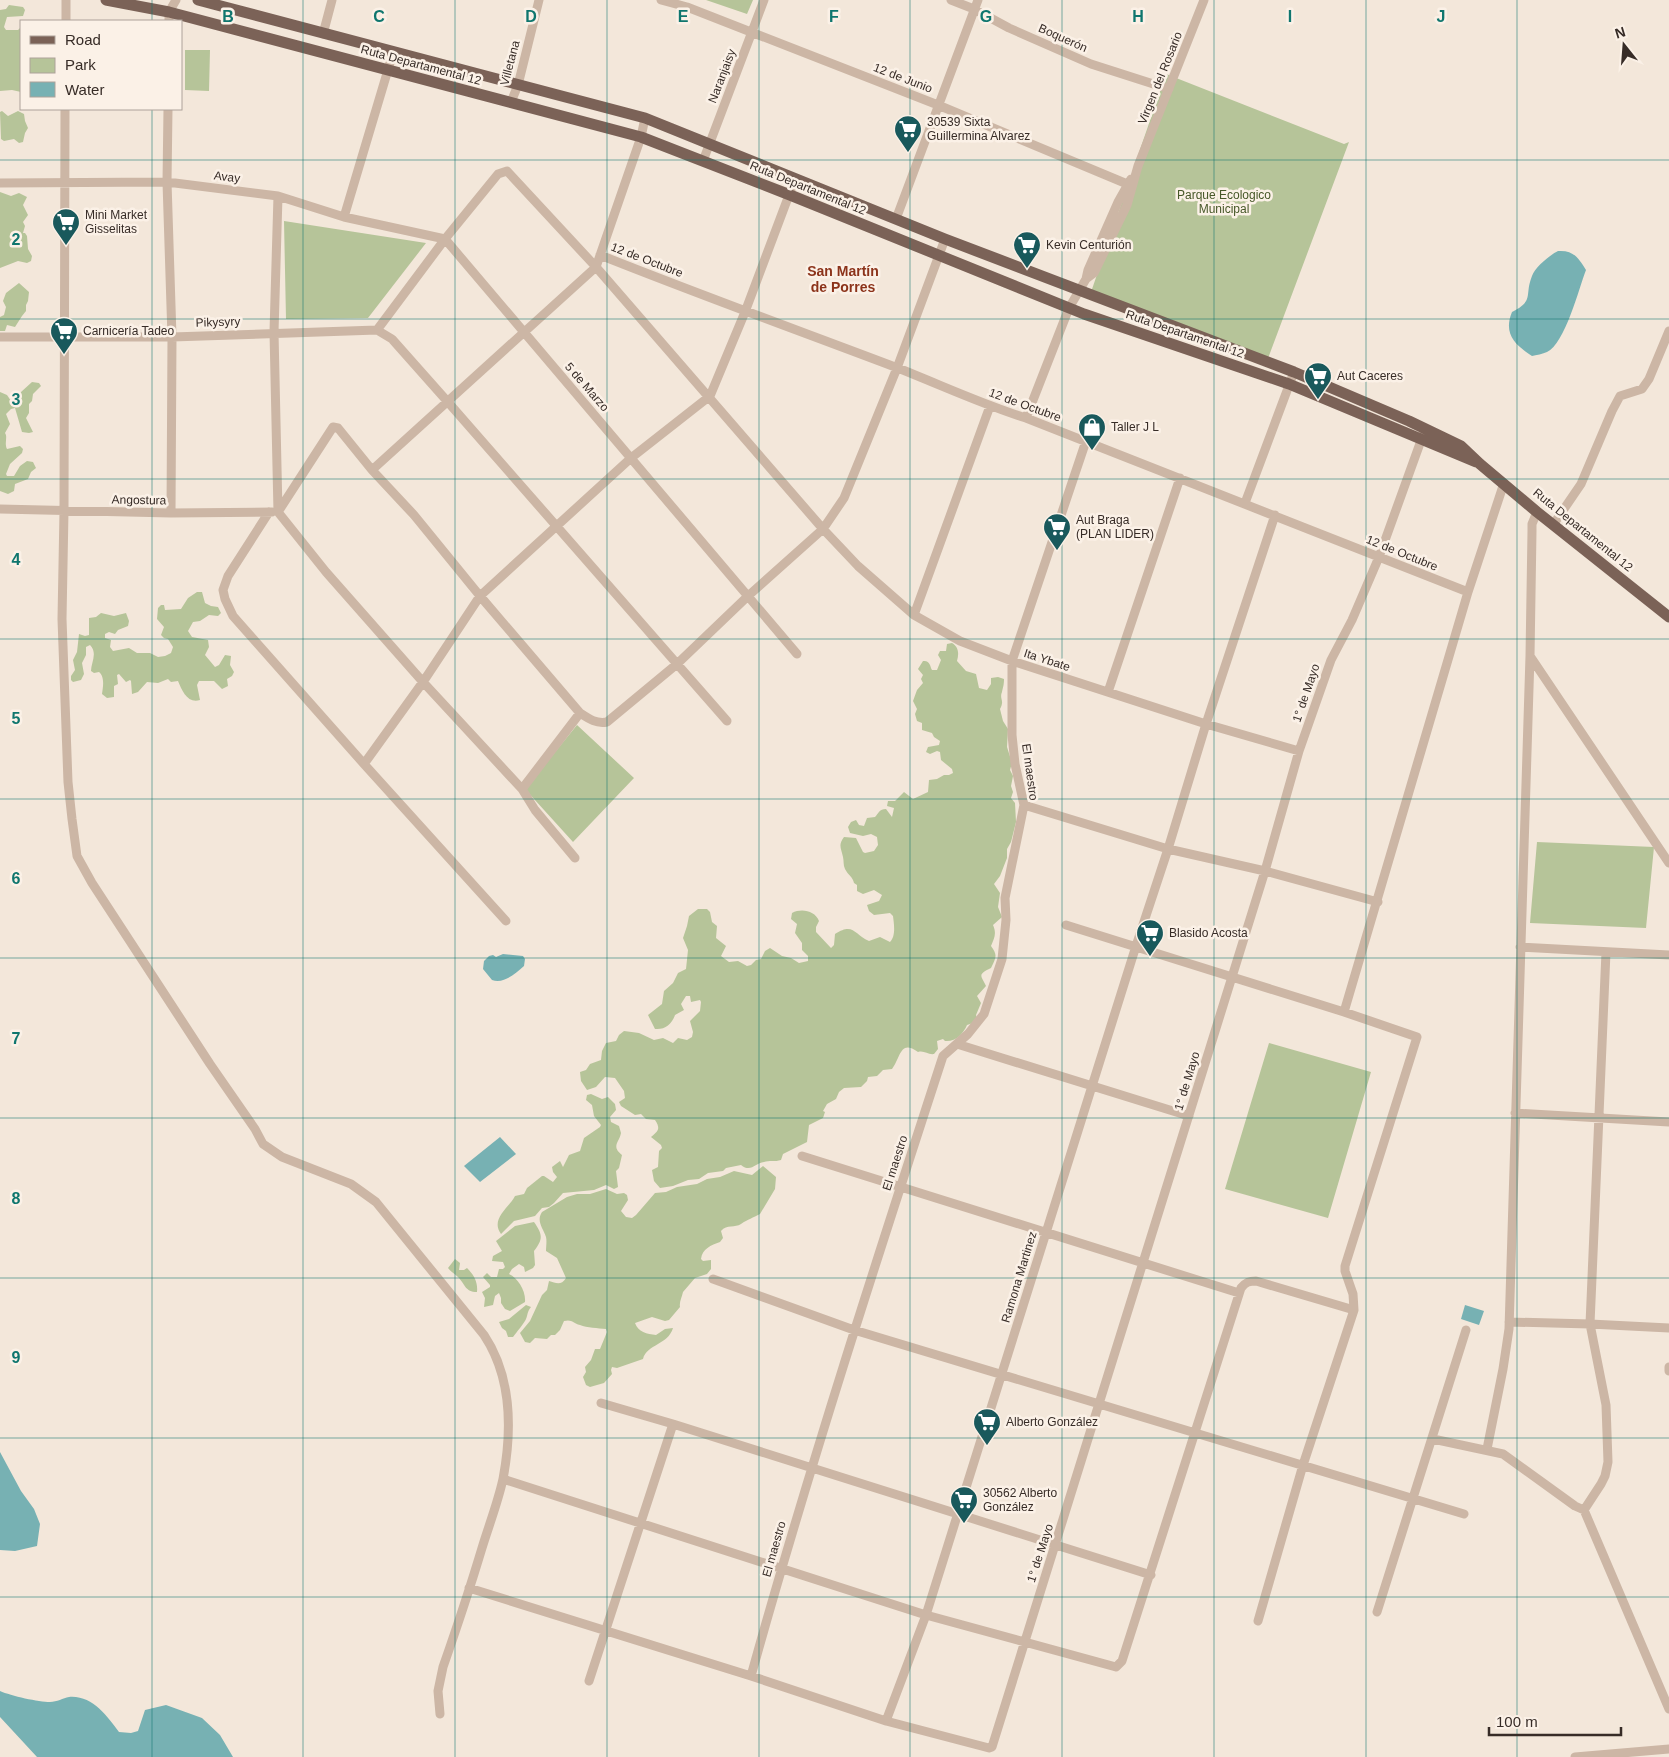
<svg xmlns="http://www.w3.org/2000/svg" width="1669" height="1757" font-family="Arial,sans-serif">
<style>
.green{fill:#b6c499}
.water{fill:#77b1b3}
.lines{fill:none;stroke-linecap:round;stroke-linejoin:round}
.minor{stroke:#ccb6a5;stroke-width:9}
.major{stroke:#7b6257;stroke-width:11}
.grid{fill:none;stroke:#0f766e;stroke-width:1;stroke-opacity:0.55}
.labels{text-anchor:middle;stroke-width:5;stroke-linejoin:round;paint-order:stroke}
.street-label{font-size:12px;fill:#372c27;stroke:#fbf1e7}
.poi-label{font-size:12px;fill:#372c27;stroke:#fbf1e7;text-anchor:start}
.park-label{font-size:12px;fill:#475829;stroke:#fbf1e7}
.neighbourhood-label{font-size:14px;font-weight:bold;fill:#8c331a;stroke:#fbf1e7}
.grid-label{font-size:16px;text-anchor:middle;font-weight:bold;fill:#0f766e;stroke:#fbf1e7;stroke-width:5;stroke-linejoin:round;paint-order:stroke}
</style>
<rect width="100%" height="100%" fill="#f3e7da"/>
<path class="green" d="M706,0H753L747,14Z
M9,5L23,7L25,10L23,16L7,17L4,27L6,30H18L21,27V92L12,90L0,91V10L6,9Z
M185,50H210L209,91L185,90Z
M1166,74L1344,144L1349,142L1267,361L1090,295Z
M2,111L8,116L18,111L24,114L25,121L28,128L25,133L23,142L19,143L14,139L4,141L1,139L0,112Z
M0,192L11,196L19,193L27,197L23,205L28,215L23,222L25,226L23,233H25L27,236L28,249L32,256L31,261L27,263L18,261L0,268Z
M284,221L426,243L368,318L286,319Z
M19,283L29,292L28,301L26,305V311L22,316L15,327L7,325L5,331H0V317L4,315L6,307L3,301L6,293Z
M32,382L39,383L41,386L33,394L32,401L29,404V413L26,418L33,432L29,433L22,432L15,408L11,409L6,414L10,424L5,433C8,437 4,443 7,449L20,446L23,449L22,453L10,464L6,474L7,476H14L20,466L27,461L33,462L36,468L31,472L28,479L15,484L14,491L8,494L0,491V392L7,395L11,401L15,402L21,392Z
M197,592H202L205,603L211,606L218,607L221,613L218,616L209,615L200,621L193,622L188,631L192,637L208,640L209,647L205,655L215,667L219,665L225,655L231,656L230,665L234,672L232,676L227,679L228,686L222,689L214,681H199L197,685L200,700C188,704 182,691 178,681L171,682L168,679L158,683L147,682L138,692L132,694L131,681L130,680L126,682L119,674L117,675L118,684L114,686V697L107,698L102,694C103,687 105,677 99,672L94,673L91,671C91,663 98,653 90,645L86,647V655L82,663L84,674L81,680L73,682L71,680V676L75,670L73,660L77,652L79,634L85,636L89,635V618L96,617L101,613L114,616L126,613L129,621L128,626L118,630L115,634L109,632L105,634V638L111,640L110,647L113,651L129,648L137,653H150L158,657L165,656L171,653L173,647L168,639L164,638L161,635L164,627L157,619L158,608L161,605H164L165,610L181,609L188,598Z
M952,643C959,647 959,654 957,661L966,671L976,674L979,688L987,690L991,684V678L998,677L1004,679C1004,685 1003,687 1002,692C999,699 1005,700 1000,709L1003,721L1008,729L1007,747L1012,763L1010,770L1013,776L1011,786L1013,792L1011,798L1015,803L1016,822L1011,842L1007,849V858L1000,876L994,884L1000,893L998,907L1002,917L993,925C997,934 994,938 991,946C998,955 996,958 991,968C976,975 982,976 986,986L977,996L981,1003L976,1015L977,1018L973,1023L967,1025C963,1034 956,1042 945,1041L943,1039L937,1041L938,1049L934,1054C928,1055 924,1050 918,1052C900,1039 901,1057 892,1069L883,1070L877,1076L868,1077L867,1081L861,1087L844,1088L839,1092L836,1099L827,1104L823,1111L825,1112L823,1118L809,1125L807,1142L783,1154L781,1160C775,1162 769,1160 764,1162C755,1163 751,1173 741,1165L726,1168L723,1171L708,1173L699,1179L688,1180L673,1186L660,1188L654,1181L652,1170L658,1167L659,1151L662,1148L661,1145L651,1137C658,1131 661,1129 655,1120L646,1119L641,1114L635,1115L621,1106L619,1102L625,1098L624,1091L615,1078L605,1077L596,1087L587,1090L581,1081L580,1072L586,1070L590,1064L601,1060L602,1051L606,1043L616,1041L619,1035L624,1031L639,1033L654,1040L663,1038L673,1043L678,1038L687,1040L692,1037L693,1032L690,1021L700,1011L701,1002L700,1000L691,1002L690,996H686L681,1004L684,1010L675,1015C672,1024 665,1030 655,1029L648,1015L662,1004L664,991L673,983L678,973L686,969L688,950L683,938L687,926L689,916L698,909H707L710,912L712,922L717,926L716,938L726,946L721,956L729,962L738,961L747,966L751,965L756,960L761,959L765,951L770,948L782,956L791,958L799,963L808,961V956L802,950V943L795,933L797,924L791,919L792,913C802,908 815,911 819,921L816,927V932L831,948L834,945L835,934C854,922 854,935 869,941L880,937L890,942C896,936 894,924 893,916L890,913L874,915L869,911L867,905L879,901L882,895L874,890L863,894L857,891V885L854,883C853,877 848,875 845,869C843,865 844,861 843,857C841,848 838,845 844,837L856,838L863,852L865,853L874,851L878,845L877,837L871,834L863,836L850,833L848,827L851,822L856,820L859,825L864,826L867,818L875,817C879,813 879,809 886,809L892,817L894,808L887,806L888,801H895L904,792L913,799L928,792L929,780L937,779L944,775H949L953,773L952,769L941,760L940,752L937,751L930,754L926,752L928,747L939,745L940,741L934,737L932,733L922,730V723L917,721L915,714L917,709L913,701L917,690L923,683L921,679L923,675L918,669L923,661C930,660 930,666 932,670H937L941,660L938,655L940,651H946L947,644Z
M577,725L634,778L573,842L525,789Z
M1537,842L1654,847L1646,928L1530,923Z
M1269,1043L1371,1072L1328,1218L1225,1189Z
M591,1094L602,1099L608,1097L615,1104L616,1110L610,1117L611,1122L619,1126L621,1133C619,1143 611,1146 622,1155L619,1168L616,1171L618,1187L614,1189L606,1185L594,1190L563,1193L554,1203L549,1207L542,1208L535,1216L514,1221L501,1234C490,1219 509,1208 515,1196L524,1194L527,1188L542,1176H544L553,1182L557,1177L553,1172L552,1167L560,1161L563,1167L569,1155L580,1151L584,1138L600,1127L601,1125L594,1116L592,1105L586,1100L587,1095Z
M763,1166L776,1177L775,1189L760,1214C753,1218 748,1219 741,1224C735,1228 727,1224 721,1231L723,1238L720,1242C711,1245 702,1249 701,1259L703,1261L711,1260V1269L707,1274L695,1278L683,1292C682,1297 679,1302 680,1307L669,1320L665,1321L652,1317L635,1323C638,1332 647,1334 656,1335L665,1329L673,1328C668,1345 647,1344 643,1359L617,1368L612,1367L611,1370L612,1374L604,1383L590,1387L586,1385L583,1377L586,1372L585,1367L591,1360L595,1349H600L607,1332L606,1329C598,1328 587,1328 580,1325C573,1323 572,1319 564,1321L560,1330L555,1335H551L547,1339L535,1338L530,1343L525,1342L520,1333L530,1321L542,1295L547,1290L549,1281C556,1283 561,1286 566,1278L557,1258L546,1251C546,1247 547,1241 546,1237C543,1228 536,1221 542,1212L567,1197L577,1194H590L606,1189L617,1194L624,1193L627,1195L628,1200L621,1211L626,1217L632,1218L636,1215L655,1193L666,1192L677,1187L697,1184L707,1179L720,1177L734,1171L752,1175Z
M534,1222C543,1235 543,1239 534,1251L535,1265L533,1268L525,1272L524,1267L519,1264L512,1269L509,1274C518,1278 526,1291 525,1302L510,1311L505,1309L501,1303V1298L499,1293L495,1296L493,1305L484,1307L485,1298L482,1292L490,1287V1285L483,1277L487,1273L491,1277H497L499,1269H503L505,1267L503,1262L492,1261L493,1256L502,1251L496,1241L515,1226Z
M455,1259L460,1263L459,1270H464L467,1268C474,1275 478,1282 477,1292C465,1292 465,1284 458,1277C454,1273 451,1272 448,1268Z
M526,1305L531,1307C527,1312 528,1314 526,1319C525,1322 516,1333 513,1337H508L506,1331L502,1328L499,1322L509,1319Z"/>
<path class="water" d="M1558,251C1573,250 1578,257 1586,270C1579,288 1565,344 1547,352C1543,354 1536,355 1532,356C1515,345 1503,334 1512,312C1535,300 1524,296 1532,276C1535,267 1550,255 1558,251Z
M503,954L523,956L525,959L524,966C515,974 504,984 492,980L483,969L484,961L489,956L493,955L496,957Z
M500,1137L516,1154L480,1182L464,1166Z
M1465,1305L1484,1311L1479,1325L1461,1319Z
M0,1452L21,1491L34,1509L40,1524L37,1546L15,1551L0,1550Z
M0,1691C11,1696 39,1702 50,1702C57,1702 63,1698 69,1697C92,1695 107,1716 119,1732L131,1733L138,1731L145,1710L166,1705L202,1718L220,1735L233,1757H37L0,1717Z"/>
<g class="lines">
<path class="minor" d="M661,0L687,7L938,105L1132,186
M951,0L974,9L1009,28L1091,64L1169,89
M66,21V0
M169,21V12L176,0
M323,34L332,0
M511,102L518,85L539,0
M65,109L64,511L62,619L68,782L72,819L77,856L92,883L210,1064L255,1129L263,1144L282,1157L351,1184L376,1202L484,1335C512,1377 512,1431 503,1479C498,1502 489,1525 482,1548C470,1588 457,1627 443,1667L438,1691L440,1714
M168,109L167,182L172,337L171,513
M645,118L641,137L596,267L372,470L414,515L480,596L631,458L710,396L745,312L795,179
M703,161L764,0
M0,183L167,182L278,196L344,217L445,239L797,654
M278,196L274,332L278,512L326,572L423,682L522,789L535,810L575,858
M344,217L393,53
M896,219L978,0
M600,255C698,294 797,330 895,367C939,384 981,404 1026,418L1468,592
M1086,279L1094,273L1127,205L1138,166L1204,0
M377,330L445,239L498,174L507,171L596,267L823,529L858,566L914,615L960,641L1012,661L1206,724L1299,751
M377,330L392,339L447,401L727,721
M0,337H172L377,330
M1026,418L1069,308L1086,279L1088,270L1118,202L1131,179
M1245,503L1294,372
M0,509L171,513L272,512
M269,512L228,576L223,590L225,599L233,616L364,764L506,921
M278,512L333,427L338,428L372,470
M1553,525L1581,484L1612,411L1620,396L1642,389L1649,379L1669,331
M914,615L990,406
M1530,656L1669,863
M1108,692L1180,478
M364,764L423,682L480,596L580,713C589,719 596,724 607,722L677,664L748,596L823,529L844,498L897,368L945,239
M522,789L580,713
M1024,805L1168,849L1265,871L1378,902
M1066,925L1344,1012L1417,1037L1345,1266V1271L1353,1294L1354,1310L1303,1465L1258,1621
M1520,947L1669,955
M1344,1012L1468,592L1504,483
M957,1044L1189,1116
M1515,1113L1669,1122
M802,1156L1239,1293
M713,1279L854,1330L1464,1514
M1509,1322L1590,1324L1669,1328
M1669,1371V1367
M601,1403L673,1424L1151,1575
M1433,1439L1503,1454L1575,1506L1584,1510L1601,1484L1605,1476L1608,1462L1606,1405L1590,1324L1606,952
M1487,1449L1503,1369L1509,1329L1530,656L1532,531V524L1537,512
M503,1479L926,1615L1116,1667L1122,1661L1241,1288C1246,1282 1249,1281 1256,1281L1354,1310
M1584,1510L1669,1709
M469,1588L751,1676L886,1721L989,1748L992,1747L1265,871L1299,751L1331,660L1352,620L1379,557L1423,435
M1377,1612L1466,1330
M751,1676C809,1468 876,1262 943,1056L968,1034L984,1014L1002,959L1006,920L1005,898L1024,805L1015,764L1012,735V661L1086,441
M589,1681L673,1424
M886,1721L926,1615L1136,946L1168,849L1206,724L1275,515
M1575,1757L1669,1749"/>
<path class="major" d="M106,0L169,12L641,137L790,195L1084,314L1289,384L1476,462
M198,0L645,118L945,239L1294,372L1409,421L1461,446L1480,464L1537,512L1669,617"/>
</g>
<path class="grid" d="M152,0V21M303,0V1757M455,0V1757M607,0V1757M759,0V1757M910,0V1757M1062,0V1757M1214,0V1757M1366,0V1757M1517,0V1757M152,109V1757M0,160H1669M0,319H1669M0,479H1669M0,639H1669M0,799H1669M0,958H1669M0,1118H1669M0,1278H1669M0,1438H1669M0,1597H1669"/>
<defs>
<g id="supermarket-pin" transform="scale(1.4375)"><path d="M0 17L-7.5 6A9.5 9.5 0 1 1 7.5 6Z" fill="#19595c" stroke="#fbf1e7"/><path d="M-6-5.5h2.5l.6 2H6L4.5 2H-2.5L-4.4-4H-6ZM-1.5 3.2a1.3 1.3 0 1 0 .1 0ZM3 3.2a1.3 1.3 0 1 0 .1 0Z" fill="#fff"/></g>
<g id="shop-pin" transform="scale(1.4375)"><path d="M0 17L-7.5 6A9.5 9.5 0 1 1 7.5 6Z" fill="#19595c" stroke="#fbf1e7"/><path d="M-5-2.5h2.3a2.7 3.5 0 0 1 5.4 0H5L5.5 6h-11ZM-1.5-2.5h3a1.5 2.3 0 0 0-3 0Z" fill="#fff"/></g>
</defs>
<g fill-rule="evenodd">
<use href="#supermarket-pin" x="908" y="129"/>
<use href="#supermarket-pin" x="66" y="222"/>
<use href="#supermarket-pin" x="1027" y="245"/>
<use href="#supermarket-pin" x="64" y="331"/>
<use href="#supermarket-pin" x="1318" y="376"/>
<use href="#shop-pin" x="1092" y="427"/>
<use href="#supermarket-pin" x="1057" y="527"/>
<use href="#supermarket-pin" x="1150" y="933"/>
<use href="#supermarket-pin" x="987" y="1422"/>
<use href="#supermarket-pin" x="964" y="1500"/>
</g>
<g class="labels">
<g class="street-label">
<text transform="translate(1063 38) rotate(24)" y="4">Boquerón</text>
<text transform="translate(510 63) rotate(-75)" y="4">Villetana</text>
<text transform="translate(421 65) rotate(15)" y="4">Ruta Departamental 12</text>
<text transform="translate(722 76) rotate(-69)" y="4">Naranjaisy</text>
<text transform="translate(903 78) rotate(21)" y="4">12 de Junio</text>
<text transform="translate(1160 78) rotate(-68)" y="4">Virgen del Rosario</text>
<text transform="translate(227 177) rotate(7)" y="4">Avay</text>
<text transform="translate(808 188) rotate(22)" y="4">Ruta Departamental 12</text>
<text transform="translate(647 260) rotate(21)" y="4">12 de Octubre</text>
<text transform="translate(218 322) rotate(-2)" y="4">Pikysyry</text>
<text transform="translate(1185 334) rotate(19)" y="4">Ruta Departamental 12</text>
<text transform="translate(587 387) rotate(49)" y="4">5 de Marzo</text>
<text transform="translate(1025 405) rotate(20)" y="4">12 de Octubre</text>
<text transform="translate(139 500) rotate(1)" y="4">Angostura</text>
<text transform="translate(1583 530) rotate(39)" y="4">Ruta Departamental 12</text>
<text transform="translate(1402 553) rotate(22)" y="4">12 de Octubre</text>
<text transform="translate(1047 660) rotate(18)" y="4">Ita Ybate</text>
<text transform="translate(1306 693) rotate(-71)" y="4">1° de Mayo</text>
<text transform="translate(1030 772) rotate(82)" y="4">El maestro</text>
<text transform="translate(1187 1081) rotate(-73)" y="4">1° de Mayo</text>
<text transform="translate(895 1163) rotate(-72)" y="4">El maestro</text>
<text transform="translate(1019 1277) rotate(-73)" y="4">Ramona Martinez</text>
<text transform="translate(774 1549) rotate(-74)" y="4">El maestro</text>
<text transform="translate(1040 1553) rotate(-72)" y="4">1° de Mayo</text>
</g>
<g class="poi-label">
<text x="927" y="126">30539 Sixta<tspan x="927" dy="14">Guillermina Alvarez</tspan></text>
<text x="85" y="219">Mini Market<tspan x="85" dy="14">Gisselitas</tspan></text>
<text x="1046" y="249">Kevin Centurión</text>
<text x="83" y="335">Carnicería Tadeo</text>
<text x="1337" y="380">Aut Caceres</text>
<text x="1111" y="431">Taller J L</text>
<text x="1076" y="524">Aut Braga<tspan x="1076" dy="14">(PLAN LIDER)</tspan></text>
<text x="1169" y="937">Blasido Acosta</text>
<text x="1006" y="1426">Alberto González</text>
<text x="983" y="1497">30562 Alberto<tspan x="983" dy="14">González</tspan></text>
</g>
<g class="park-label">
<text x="1224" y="199">Parque Ecologico<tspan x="1224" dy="14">Municipal</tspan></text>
</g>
<g class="neighbourhood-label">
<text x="843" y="276">San Martín<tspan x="843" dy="16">de Porres</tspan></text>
</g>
</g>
<g class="grid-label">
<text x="228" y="22">B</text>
<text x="379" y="22">C</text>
<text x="531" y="22">D</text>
<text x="683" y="22">E</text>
<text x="834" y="22">F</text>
<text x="986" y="22">G</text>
<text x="1138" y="22">H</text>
<text x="1290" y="22">I</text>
<text x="1441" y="22">J</text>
<text x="16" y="245">2</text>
<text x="16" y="405">3</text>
<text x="16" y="565">4</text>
<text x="16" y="724">5</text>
<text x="16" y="884">6</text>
<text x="16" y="1044">7</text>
<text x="16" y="1204">8</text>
<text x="16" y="1363">9</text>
</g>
<rect x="20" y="20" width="162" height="90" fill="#fbf1e7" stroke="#ada29a"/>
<rect x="30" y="36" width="25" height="8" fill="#7b6257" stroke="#ada29a"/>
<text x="65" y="45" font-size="15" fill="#372c27">Road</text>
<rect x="30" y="58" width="25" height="15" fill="#b6c499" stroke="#ada29a"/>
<text x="65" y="70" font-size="15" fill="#372c27">Park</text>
<rect x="30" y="82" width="25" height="15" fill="#77b1b3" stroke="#ada29a"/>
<text x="65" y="95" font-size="15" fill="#372c27">Water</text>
<g transform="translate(1624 45) rotate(343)" stroke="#fbf1e7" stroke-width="4" paint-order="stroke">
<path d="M0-4L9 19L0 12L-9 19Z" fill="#372c27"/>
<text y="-8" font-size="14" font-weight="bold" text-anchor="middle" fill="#372c27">N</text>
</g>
<path d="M1489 1727v8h132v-8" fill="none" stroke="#372c27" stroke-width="2.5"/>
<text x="1496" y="1727" font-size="15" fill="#372c27" stroke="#fbf1e7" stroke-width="4" paint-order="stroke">100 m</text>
</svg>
